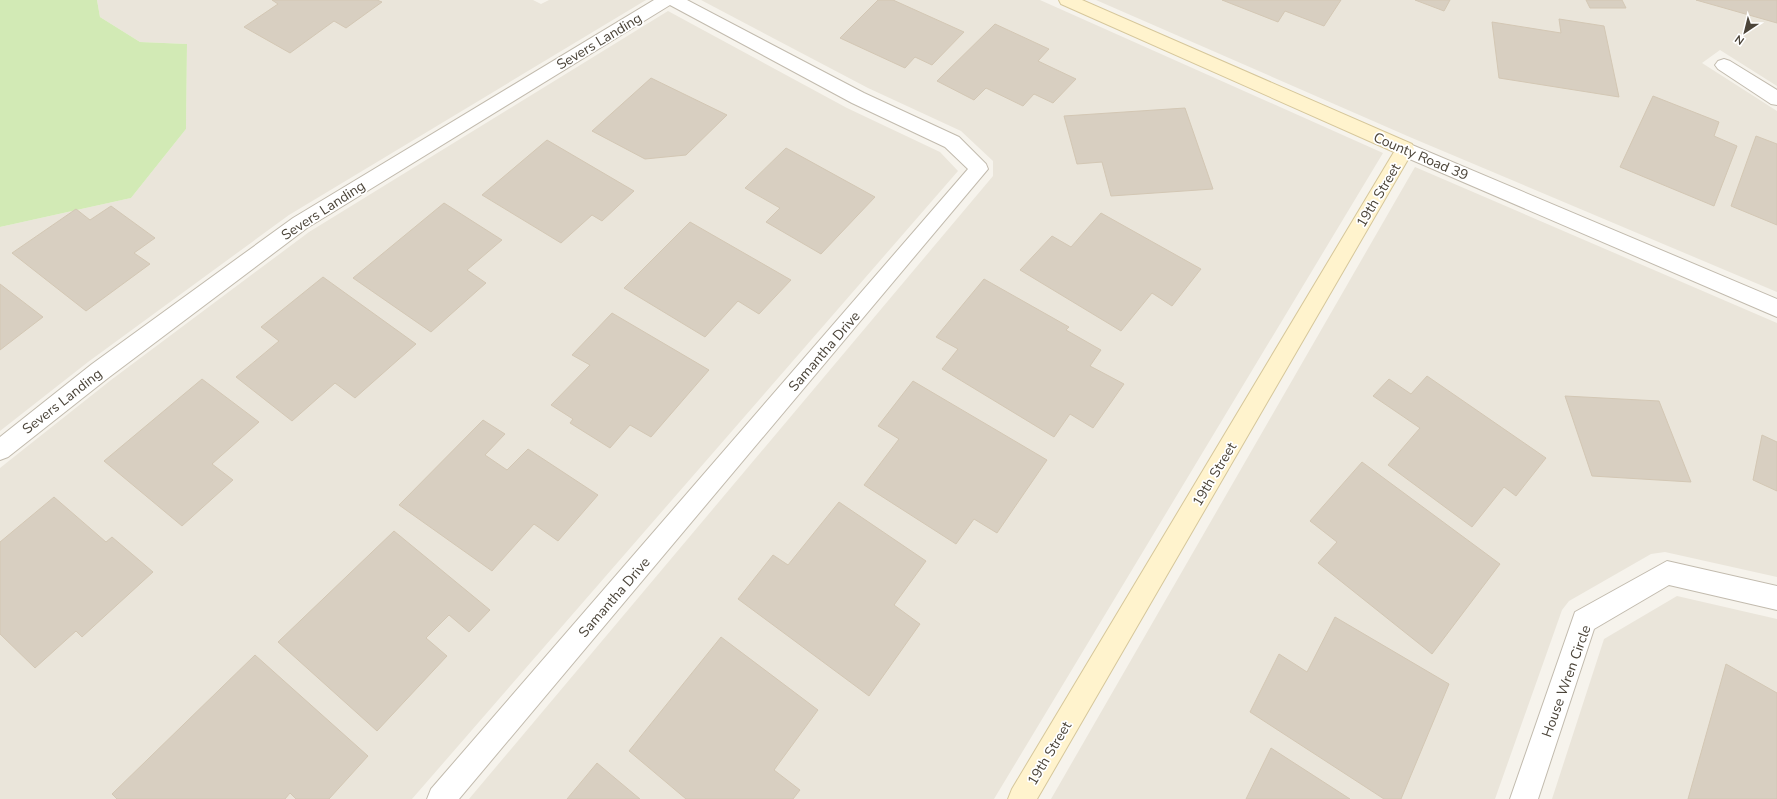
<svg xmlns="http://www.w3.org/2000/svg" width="1777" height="799" font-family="'Nunito Sans',sans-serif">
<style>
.residential{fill:#eae5da}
.green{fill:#d2eab5}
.building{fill:#d8cfc1;stroke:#d3c7b4}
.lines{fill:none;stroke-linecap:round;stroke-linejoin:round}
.street-casing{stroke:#c2bbae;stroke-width:2}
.secondary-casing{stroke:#d6c79b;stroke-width:2}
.street{fill:#fff;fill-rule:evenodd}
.secondary{fill:#fff3cd;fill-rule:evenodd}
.labels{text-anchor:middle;stroke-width:3.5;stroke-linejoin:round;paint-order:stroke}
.street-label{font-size:14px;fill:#4b4439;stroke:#fff}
</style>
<rect width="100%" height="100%" fill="#f6f3ec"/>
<path class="residential" d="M97,0H533L541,4L549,0H646L289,215L88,362L0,431V227L131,198L186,129L187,44L140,42L100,17Z
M701,0H1040L1383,153L994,799H469L993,176V161L961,131L868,88Z
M1096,0H1777V86L1720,50L1702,63L1777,111V292L1412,138Z
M668,11L847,108L940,152L958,171L412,799H0V468L111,380L309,232Z
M1415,167L1777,323V577L1665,552L1651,554L1569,601L1562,610L1495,799H1051Z
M1677,596L1777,619V799H1552L1604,639Z"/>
<path class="green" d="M0,0H97L100,17L140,42L187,44L186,129L131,198L0,227Z"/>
<path class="building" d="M272,0H377L382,2L346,28L334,21L290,53L244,27L278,4Z
M878,0H893L964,32L932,65L915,57L905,68L840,38Z
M1222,0H1341L1324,26L1285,11L1278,22Z
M1415,0H1450L1444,11Z
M1586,0H1622L1626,8H1590Z
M1696,0H1777V23Z
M1559,19L1604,26L1619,97L1499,78L1492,22L1561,33Z
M995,24L1049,49L1038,61L1076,79L1053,103L1034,94L1023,106L986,88L974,100L937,81Z
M651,78L727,115L686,155L645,159L592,131Z
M1653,96L1719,122L1714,136L1737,146L1714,206L1620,167Z
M1185,108L1213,189L1111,196L1102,162L1077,164L1064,116Z
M1756,136L1777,144V225L1731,206Z
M547,140L634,191L602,221L592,215L561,243L482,195Z
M786,148L875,197L821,254L766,222L780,208L745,188Z
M444,203L502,240L467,270L486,283L431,332L353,278Z
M111,206L155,238L134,253L150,264L86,311L12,253L76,209L90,220Z
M1101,213L1201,269L1172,306L1152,293L1121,331L1020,270L1052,236L1071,247Z
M690,222L791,280L759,314L738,301L705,337L624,288Z
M323,277L416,344L355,398L335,383L292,421L236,377L279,341L261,327Z
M984,279L1069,327L1066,330L1101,350L1090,366L1124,384L1093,428L1070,414L1054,437L942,369L958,349L936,337Z
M0,284L43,317L0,350Z
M612,313L709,370L651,437L630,425L610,448L570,423L573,419L551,405L590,365L572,355Z
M1427,376L1546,458L1516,496L1504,487L1472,527L1388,465L1420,428L1373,396L1389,379L1411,394Z
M202,379L259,422L212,464L233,480L182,526L104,461Z
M913,381L1047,460L997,533L974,519L956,544L864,485L899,439L878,426Z
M1565,396L1659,401L1691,482L1592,476Z
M483,420L505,434L485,455L507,470L528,449L598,495L558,541L534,524L492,571L399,505Z
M1762,435L1777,442V491L1753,480Z
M1362,462L1500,564L1432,654L1318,563L1337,542L1310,521Z
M54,497L106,542L112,537L153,572L82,637L76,631L35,668L0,634V542Z
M839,502L926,561L894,605L920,624L869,696L738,599L773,555L788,565Z
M394,531L490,610L469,632L449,615L426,638L447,656L377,731L278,642Z
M1335,617L1449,684L1401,799H1384L1250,712L1279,654L1307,672Z
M721,637L818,710L774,770L800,790L793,799H686L629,751Z
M255,655L368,756L329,799H296L290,793L285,799H117L112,794Z
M1726,664L1777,693V799H1688Z
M1271,748L1350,799H1246Z
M597,763L640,799H567Z"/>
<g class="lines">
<g class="street-casing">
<path id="street" d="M654,0H687L864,93L959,137L986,164L988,169L459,799H427L431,789L968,169L945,147L852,103L670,5L307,228L108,378L8,457L0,460V437L92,364L293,218Z
M1724,59L1730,61L1777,90V105L1771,104L1718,69L1715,65L1718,61Z
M1405,142L1777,299V317L1398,154L1396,149L1398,144Z
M1667,561L1777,586V610L1669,585L1594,629L1538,799H1510L1575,612Z"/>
</g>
<g class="secondary-casing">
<path id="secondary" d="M1059,0H1082L1412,144L1414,149L1037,799H1008L1012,789L1394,152L1061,4Z"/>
</g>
<use href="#street" class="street"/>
<use href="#secondary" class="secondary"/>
</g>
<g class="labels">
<g class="street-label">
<text transform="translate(599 41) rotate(-31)" y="5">Severs Landing</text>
<text transform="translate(1421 156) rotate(23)" y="5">County Road 39</text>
<text transform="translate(1378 195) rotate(-59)" y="5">19th Street</text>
<text transform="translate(323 210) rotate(-33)" y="5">Severs Landing</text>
<text transform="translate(824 351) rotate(-49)" y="5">Samantha Drive</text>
<text transform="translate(62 401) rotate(-38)" y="5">Severs Landing</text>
<text transform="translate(1214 474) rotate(-59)" y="5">19th Street</text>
<text transform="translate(614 597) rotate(-49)" y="5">Samantha Drive</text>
<text transform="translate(1566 681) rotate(-70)" y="5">House Wren Circle</text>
<text transform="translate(1049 753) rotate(-59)" y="5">19th Street</text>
</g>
</g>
<g transform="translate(1745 32) rotate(215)" stroke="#ffffff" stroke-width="3" paint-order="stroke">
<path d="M0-3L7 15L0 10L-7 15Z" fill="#4b4439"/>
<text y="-6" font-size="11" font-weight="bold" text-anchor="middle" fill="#4b4439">N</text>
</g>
</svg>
